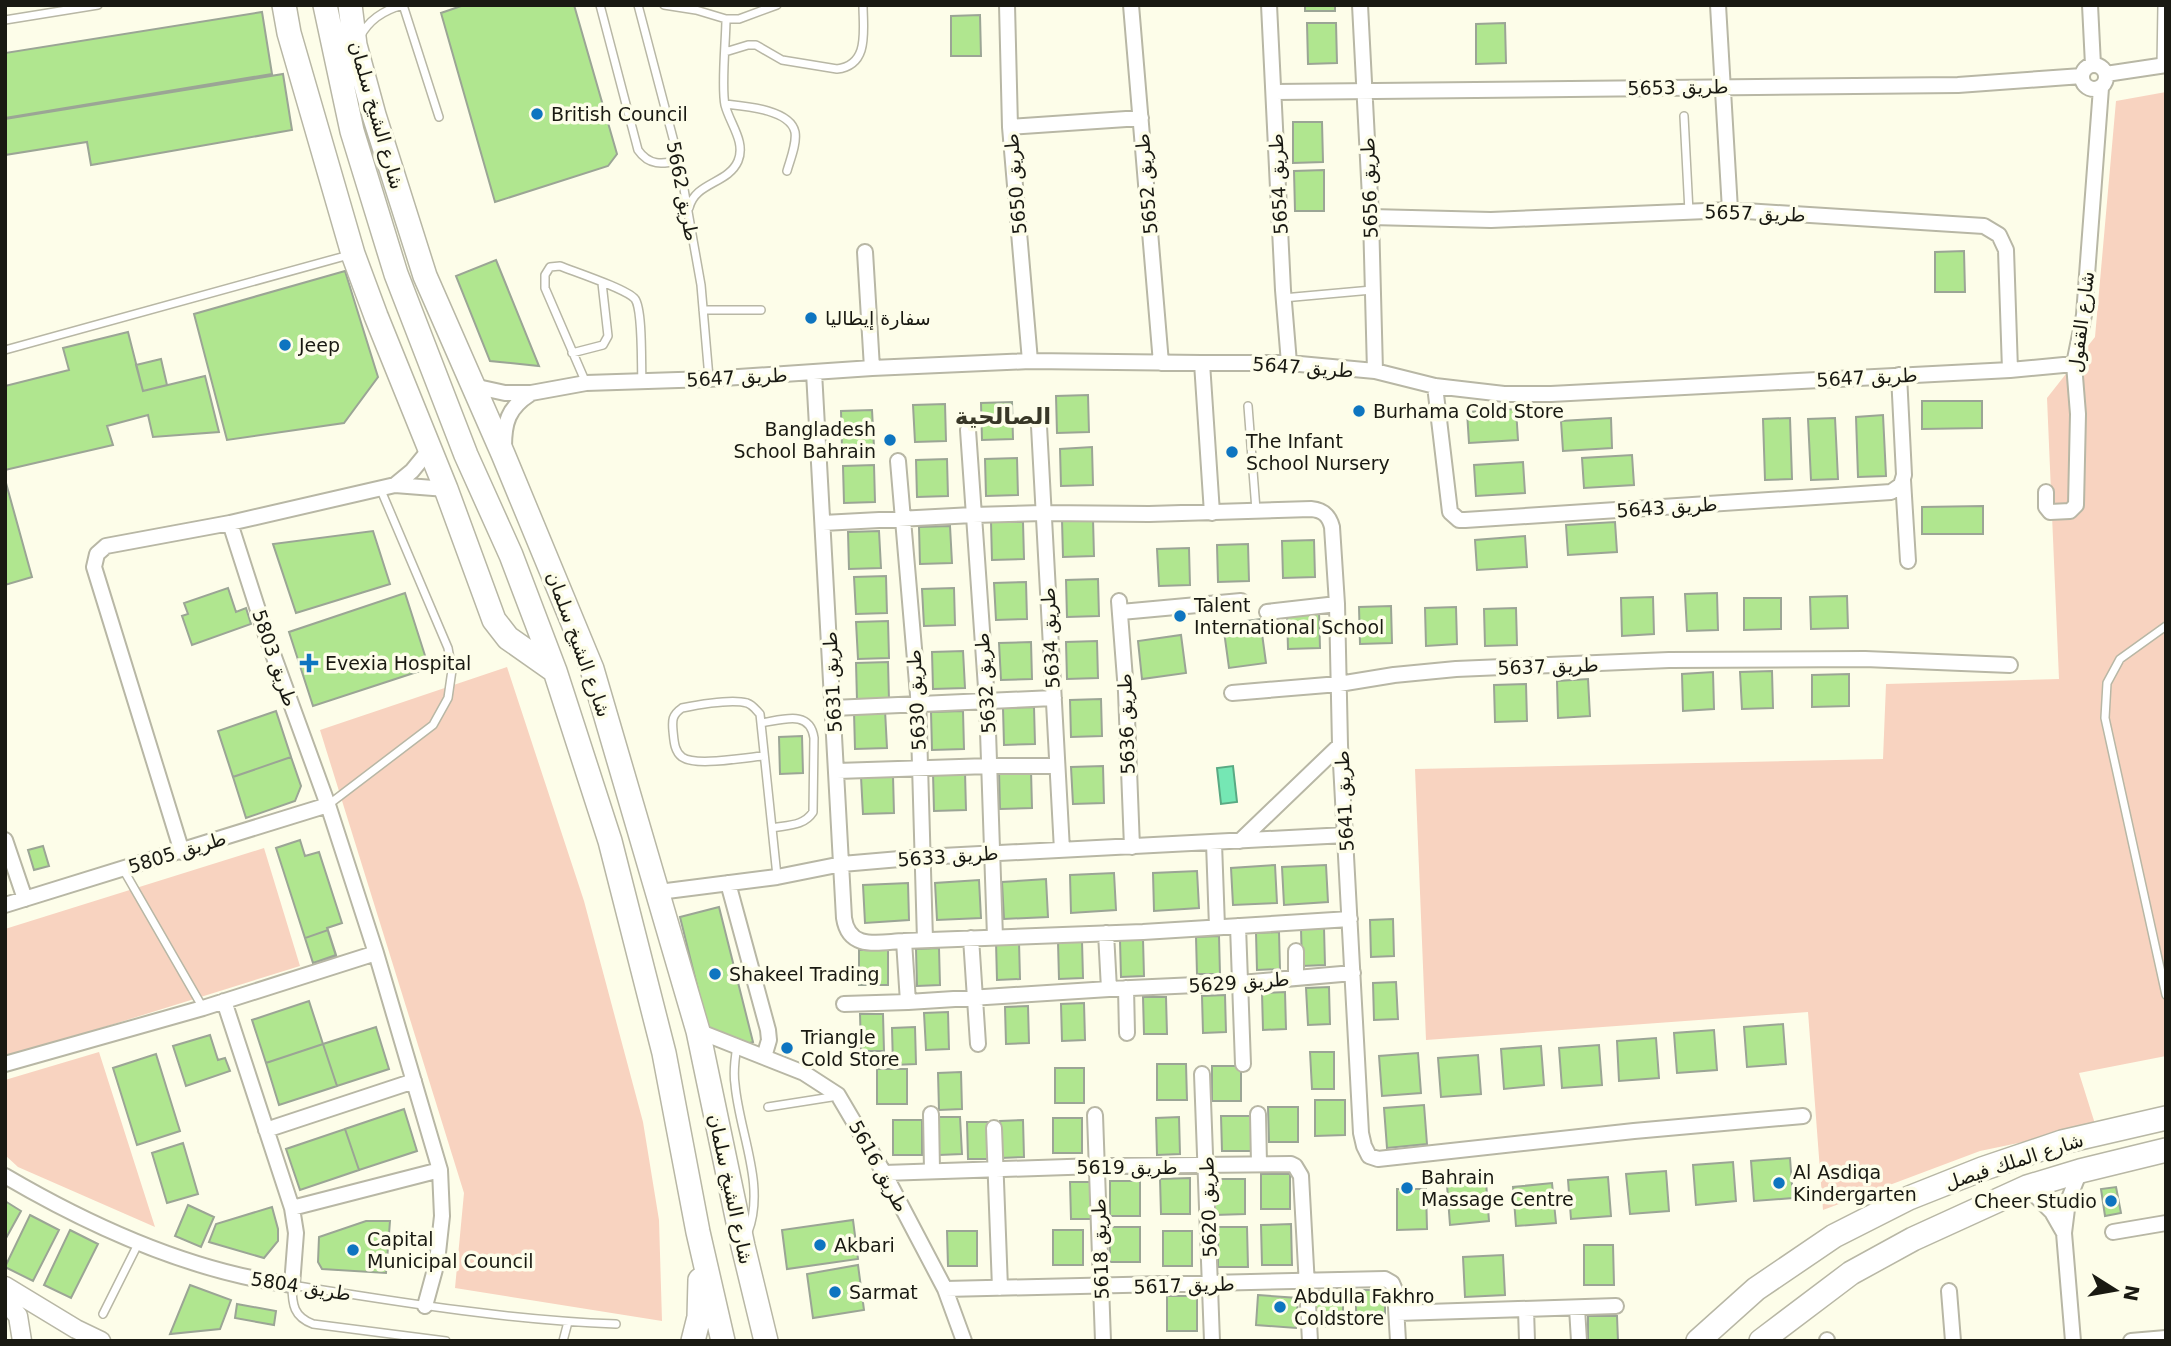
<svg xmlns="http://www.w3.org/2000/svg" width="2171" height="1346" font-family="'DejaVu Sans',Cairo,sans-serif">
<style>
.green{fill:#f8d3c0}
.water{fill:#75e7b4;stroke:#59a983;stroke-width:2}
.building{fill:#b0e68f;stroke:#9ba595;stroke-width:2}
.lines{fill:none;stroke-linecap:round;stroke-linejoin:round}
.service-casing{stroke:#b8b7a5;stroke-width:10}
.minor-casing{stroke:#b8b7a5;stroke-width:18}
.tertiary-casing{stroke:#b8b7a5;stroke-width:21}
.primary-casing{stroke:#b8b7a5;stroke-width:26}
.service{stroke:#fff;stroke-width:7}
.minor{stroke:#fff;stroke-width:14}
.tertiary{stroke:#fff;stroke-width:18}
.primary{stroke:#fff;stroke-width:23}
.poi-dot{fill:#0e75c0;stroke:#fdfde9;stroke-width:2.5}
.labels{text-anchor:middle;stroke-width:7;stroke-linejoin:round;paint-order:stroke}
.street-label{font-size:19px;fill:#191912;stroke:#fdfde9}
.poi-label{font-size:19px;fill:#191912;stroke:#fdfde9;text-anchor:start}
.quarter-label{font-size:23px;font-weight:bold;fill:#383727;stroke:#fdfde9}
</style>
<rect width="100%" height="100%" fill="#fdfde9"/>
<path class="green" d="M2166,92V1056L2079,1073L2096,1127L1980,1151L1823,1210L1808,1012L1426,1040L1415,769L1883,759L1886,684L2059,679L2047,398L2095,337L2116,101Z
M507,667L584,901L643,1122L659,1220L662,1321L455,1288L464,1193L320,730Z
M264,848L300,966L5,1058V929Z
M99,1052L155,1227L18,1167L5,1155V1080Z"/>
<path class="water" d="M1233,766L1237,802L1221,804L1217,768Z"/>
<path class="building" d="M464,5H574L617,154L608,166L495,202L441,13Z
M1305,5H1335V11H1305Z
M262,12L272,74L5,118V53Z
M980,15L981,56H951V16Z
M1307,23H1336L1337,63L1308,64Z
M1505,23L1506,63L1476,64V24Z
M283,74L292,130L91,165L87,142L5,155V119Z
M1293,122H1322L1323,162L1293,163Z
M1324,170V211H1295L1294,171Z
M1964,251L1965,292H1935V252Z
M496,260L539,366L490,361L456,276Z
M345,271L378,377L344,423L227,440L194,314Z
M128,332L143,391L205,376L219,432L153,437L148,415L107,426L113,445L5,470V386L69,370L63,348Z
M161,359L167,385L143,391L136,365Z
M1088,395L1089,432L1057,433L1056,396Z
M1922,401H1982V428L1922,429Z
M1012,402L1013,439L982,440L981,403Z
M945,404L946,441L915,442L913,405Z
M1516,409L1518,440L1469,443L1467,412Z
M872,410L874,447L842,448L841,411Z
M1883,415L1886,476L1858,477L1856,417Z
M1611,418L1612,448L1563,451L1561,421Z
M1790,418L1792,479L1765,480L1763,419Z
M1835,418L1838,479L1811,480L1808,419Z
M1092,447L1093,485L1061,486L1060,449Z
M1632,455L1634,485L1584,488L1582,458Z
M1017,458L1018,495L986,496L985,459Z
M947,459L948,496L917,497L916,460Z
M1523,462L1525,493L1476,496L1474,465Z
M874,465L875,502L844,503L843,466Z
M6,483L32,577L5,585V483Z
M1983,506V534H1922V507Z
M1093,519L1094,556L1063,557L1062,520Z
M991,522H1023L1024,559L992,560Z
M1615,522L1617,552L1568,555L1566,525Z
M950,526L952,563L920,564L919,527Z
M373,531L390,584L296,613L273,544Z
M879,531L881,568L849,569L848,532Z
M1525,536L1527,567L1477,570L1475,540Z
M1314,540L1315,577L1283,578L1282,541Z
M1248,544L1249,581L1218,582L1217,545Z
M1189,548L1190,585L1159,586L1157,549Z
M886,576L887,613L856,614L854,577Z
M1098,579L1099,616L1067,617L1066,580Z
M1026,582L1027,619L996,620L994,583Z
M228,588L236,612L246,608L251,624L192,645L182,616L188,614L184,603Z
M954,588L955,625L924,626L922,589Z
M405,593L429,668L313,706L289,632Z
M1717,593L1718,630L1687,631L1685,594Z
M1847,596L1848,628L1811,629L1810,597Z
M1653,597L1654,634L1622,636L1621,598Z
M1744,598H1781V629L1744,630Z
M1391,606L1392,643L1360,644L1359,607Z
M1456,607L1457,644L1426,646L1425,608Z
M1516,608L1517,645L1485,646L1484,609Z
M1319,611L1320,648L1288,649L1287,612Z
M1260,619L1266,663L1229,668L1223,624Z
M888,621L889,658L858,659L856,622Z
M1181,635L1186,673L1142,679L1138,641Z
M1097,641L1098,678L1067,679L1066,642Z
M1031,642L1032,679L1001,680L999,643Z
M963,651L965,688L933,689L932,652Z
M888,662L889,700H857L856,663Z
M1772,671L1773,708L1742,709L1740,672Z
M1713,672L1714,709L1683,711L1682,674Z
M1849,674V706L1812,707V675Z
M1588,679L1590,716L1558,718L1557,681Z
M1526,684L1527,721L1495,722L1494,685Z
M1101,699L1102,736L1071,737L1070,700Z
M1034,707L1035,744L1004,745L1003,708Z
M885,710L887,748L855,749L854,712Z
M276,711L291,757L233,777L218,731Z
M963,711L964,749L932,750L931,712Z
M802,736L803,773L780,774L779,737Z
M291,757L301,786L295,801L246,818L233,777Z
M1103,766L1104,803L1073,804L1071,767Z
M1031,770L1032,808L1000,809L999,771Z
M965,772L966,810L934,811L933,773Z
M893,776L894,813L863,814L861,777Z
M300,840L305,856L319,852L342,923L327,928L336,956L313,963L276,848Z
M43,846L49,866L34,870L28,850Z
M1275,865L1277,903L1233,905L1231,868Z
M1326,865L1328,902L1284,905L1282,867Z
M1197,871L1199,908L1154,911L1153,873Z
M1114,873L1116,910L1071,913L1070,875Z
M1046,879L1048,917L1004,919L1002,882Z
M979,880L981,918L937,920L935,883Z
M908,883L909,920L865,923L863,885Z
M719,907L753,1042L740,1046L708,1030L680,917Z
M1393,919L1394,956L1371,957L1370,920Z
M1324,928L1325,965L1302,966L1301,929Z
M328,930L336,955L313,963L305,938Z
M1279,932L1280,969L1257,970L1256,933Z
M1219,936L1220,974H1197L1196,937Z
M1143,939L1144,976L1121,977L1120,940Z
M1082,941L1083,978L1059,979L1058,942Z
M996,942H1019L1020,979L997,980Z
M939,948L940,985L917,986L916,949Z
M859,950H888V985H859Z
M1396,982L1398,1019L1374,1020L1373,983Z
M1329,987L1330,1024L1308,1025L1306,988Z
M1285,992L1286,1029L1263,1030L1262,993Z
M1225,995L1226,1032L1203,1033L1202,996Z
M1143,997H1166L1167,1034H1144Z
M309,1001L323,1044L266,1063L252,1020Z
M1084,1003L1085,1040L1062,1041L1061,1004Z
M1028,1006L1029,1043L1006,1044L1005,1007Z
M948,1012L949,1049L926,1050L924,1013Z
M860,1014H883L884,1051H861Z
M1783,1024L1786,1064L1747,1067L1744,1027Z
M376,1027L389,1069L337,1086L323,1044Z
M915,1027L916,1064L893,1065L892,1028Z
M1714,1030L1717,1070L1677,1073L1674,1033Z
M210,1035L218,1060L225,1058L230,1071L186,1086L173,1046Z
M1656,1038L1659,1078L1619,1081L1617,1041Z
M323,1044L337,1086L279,1105L266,1063Z
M1599,1045L1602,1085L1562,1088L1559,1048Z
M1541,1046L1544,1085L1504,1089L1501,1049Z
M1310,1052H1334V1089H1312Z
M1418,1053L1421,1093L1382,1096L1379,1056Z
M156,1054L180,1131L137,1145L113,1068Z
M1478,1055L1481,1094L1441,1097L1438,1058Z
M1157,1064H1186L1187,1100H1157Z
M1212,1066H1241V1101H1212Z
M1055,1068H1084V1103H1055Z
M877,1069H907V1104H877Z
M961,1072L962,1109L939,1110L938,1073Z
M1315,1100H1345V1135L1315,1136Z
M1424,1105L1427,1144L1387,1148L1384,1108Z
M1268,1107H1298V1142H1269Z
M404,1109L417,1151L359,1170L345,1129Z
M1221,1116H1251V1151H1222Z
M937,1117H960L962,1154L939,1155Z
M1179,1117L1180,1154L1157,1155L1156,1118Z
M1053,1118H1082V1153H1053Z
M893,1120H922V1155H893Z
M1023,1120L1024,1157L1001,1158L1000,1121Z
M967,1122H990L991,1159H968Z
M345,1129L359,1170L300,1190L286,1149Z
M183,1143L198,1194L167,1203L152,1153Z
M1790,1158L1793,1198L1754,1201L1751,1161Z
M1733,1162L1736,1201L1696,1205L1693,1165Z
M1666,1171L1669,1211L1630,1214L1626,1174Z
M1261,1174H1290V1209H1261Z
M1608,1177L1611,1216L1571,1219L1568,1180Z
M1190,1178V1214H1161L1160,1179Z
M1215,1179H1245V1214L1215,1215Z
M1110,1181H1140V1216H1110Z
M1070,1182H1093L1094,1219H1071Z
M1486,1182L1489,1221L1450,1225L1447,1185Z
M1552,1183L1556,1223L1516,1226L1513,1187Z
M2116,1187L2121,1213L2105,1216L2101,1189Z
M1397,1189H1426L1427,1229L1397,1230Z
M5,1201L21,1211L5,1240Z
M188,1205L214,1217L201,1247L175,1236Z
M272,1207L278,1229V1241L264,1258L209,1242L216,1224Z
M30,1215L59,1230L33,1281L5,1267Z
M853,1220L858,1259L787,1269L782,1230Z
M366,1221H390L386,1273L322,1269L318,1262L319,1237Z
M1291,1224L1292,1265H1262L1261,1225Z
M1110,1227H1140V1262H1110Z
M1218,1227H1247L1248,1267H1218Z
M70,1230L98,1244L71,1298L44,1285Z
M1053,1230H1083V1265H1053Z
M947,1231H977V1266H948Z
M1163,1231H1192V1266H1163Z
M1584,1245H1613L1614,1285H1584Z
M1503,1255L1505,1295L1465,1297L1463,1257Z
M858,1265L864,1310L813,1318L807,1274Z
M190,1285L231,1300L220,1329L170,1334Z
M1356,1290H1385V1325H1356Z
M1314,1291H1343V1326L1314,1327Z
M1258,1295L1298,1298L1296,1328L1256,1325Z
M1167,1296H1197V1331H1167Z
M237,1304L276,1311L274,1325L235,1318Z
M1588,1316H1617L1618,1341H1588Z"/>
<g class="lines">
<g class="service-casing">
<path id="service" d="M403,5L439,117
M600,5L638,150C649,166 662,164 679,161
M638,5L679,161L701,285L709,378
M664,5L696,10L726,19C726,40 721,86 725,105C730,124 746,142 738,161C728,184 695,182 689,208
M726,19H739L777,5
M5,20L98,5
M360,37C369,19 384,10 403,5
M725,52L748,45H756L782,60L837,69C870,65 863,30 863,5
M2161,66L2162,5
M725,104C743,106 790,109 795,132C797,144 790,160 787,171
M1684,116L1689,212
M1283,298L1372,290
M703,310H761
M5,350L349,255
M572,353L603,345L608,336L602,283
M586,383L545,288V275L550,267L560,266C575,272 627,289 635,299C643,310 641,366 642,381
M1248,406L1256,510
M2166,626L2120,659L2107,683L2105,718L2166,995
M761,723C782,720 810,709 814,738L813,812C804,826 788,825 772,828
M764,756C746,757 696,767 682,757C674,751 674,740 673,731C672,720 672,715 682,708C697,705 732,699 747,703C753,705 756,710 760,714L777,876
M328,805L433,725L448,698L452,670L448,648L380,488
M123,869L203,1008
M737,1046C735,1058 733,1071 735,1084C739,1132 766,1185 748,1232
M768,1107L838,1096
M103,1314L139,1242
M446,1341L313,1324C294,1317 292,1305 292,1285C399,1302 507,1320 616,1324
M563,1341L568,1322"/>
</g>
<g class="minor-casing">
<path id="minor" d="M1007,5L1010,127L1030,361
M1131,5L1161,363
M1269,5L1283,290L1289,363
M1360,5L1371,217L1375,371
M1718,5L1730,210
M2090,5L2093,65
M2082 77a12 12 0 1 1 24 0a12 12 0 1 1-24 0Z
M2106,74L2166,65
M1274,92L1958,85L2082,76
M1010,127L1141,118
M1371,217L1491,220L1730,210L1984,226L1999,235L2006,250L2010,370
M865,252L872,368
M1202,363L1212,513
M814,372L844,918C849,951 879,942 904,941L1143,932L1350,919
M473,386L505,393H531L586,383L709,379L872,368L1030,361L1202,363H1289L1375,371L1435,386L1504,394H1551L2010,370L2074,364
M1435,386L1450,512L1459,520H1465L1891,492L1901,485L1904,475L1899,375
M1039,426L1062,850
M968,430L987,702L995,937
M504,447C504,423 508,408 530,394
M898,461L918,695L925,940
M1903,480L1908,561
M395,485L412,471L430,449
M2046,492V507L2050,512L2070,511L2076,505L2078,414L2074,364L2084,315L2101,88
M823,523L973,515L1043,513L1149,514L1311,509C1323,510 1329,515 1332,527L1337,604L1340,745L1361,1133L1364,1146L1369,1156L1378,1159L1387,1158L1634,1131L1803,1116
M1119,601L1126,692L1132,847
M1121,612L1241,601
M1267,612L1337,604
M1232,693L1339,684L1394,675L1456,669L1669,660L1865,659L2010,665
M833,708L1054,698
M837,771L990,766H1057
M5,840L25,899
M1240,841L1340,745
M1214,843L1217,927
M182,852L94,567L97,554L106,546L230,523
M728,883L768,1030L769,1040L764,1057
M659,892L777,877L842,864L923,857L1346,835
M5,905L328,805
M1238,926L1243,1064
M1106,933L1109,989
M971,938L978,1044
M904,941L908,1002
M1296,951V978
M1126,988L1127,1033
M844,1004L908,1002L1109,989L1240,983L1353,973
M698,1031L804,1073L838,1095L884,1173L945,1289L964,1341
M5,1064L203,1008L376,953
M1202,1074L1212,1341
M931,1114L932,1170
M1258,1114L1259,1164
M1095,1115L1103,1341
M994,1128L1000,1288
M266,1130L414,1081
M884,1173L1097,1166L1291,1164L1295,1166L1301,1176L1310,1341
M5,1176C92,1227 191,1272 292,1285L296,1233L292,1208L224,1001
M2027,1187L2052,1212L2064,1233
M292,1208L440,1170
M2113,1232L2166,1223
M945,1289L1385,1279L1392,1283L1395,1290L1398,1341
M1949,1291L1953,1341
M425,1306L437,1262L442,1216L440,1170L376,953L328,805L266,635L230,523L395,485L446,489
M1577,1308L1579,1341
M1526,1309L1527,1341
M1397,1313L1616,1306
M1827,1340V1341
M2073,1341L2064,1233L2068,1201L2080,1171
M2131,1341L2166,1338"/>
</g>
<g class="tertiary-casing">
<path id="tertiary" d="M5,1286L76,1329L101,1341
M5,1301L18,1316L22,1341"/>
</g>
<g class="primary-casing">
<path id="primary" d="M284,5L289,33L353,254L376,316L446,489L494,620L508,638L555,671
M325,5L352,131L396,274L466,455L511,555L555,671L610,841L664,1053L698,1232L723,1341
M350,5L355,45L374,115L425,276L503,454L592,669L698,1031L743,1246L766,1341
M693,1341L699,1317L700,1280
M1698,1341L1756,1289L1834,1236L1909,1198L1982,1169L2062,1142L2166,1118
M1761,1341L1851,1273L1913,1239L2027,1187L2080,1171L2166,1150"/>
</g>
<use href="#service" class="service"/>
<use href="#minor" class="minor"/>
<use href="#tertiary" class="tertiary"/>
<use href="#primary" class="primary"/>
</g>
<g class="poi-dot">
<circle cx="537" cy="114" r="7"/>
<circle cx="811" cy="318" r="7"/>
<circle cx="285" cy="345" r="7"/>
<circle cx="1359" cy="411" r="7"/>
<circle cx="890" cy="440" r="7"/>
<circle cx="1232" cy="452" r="7"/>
<circle cx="1180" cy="616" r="7"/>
<path d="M305.5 652.5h7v7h7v7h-7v7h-7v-7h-7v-7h7z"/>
<circle cx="715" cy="974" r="7"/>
<circle cx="787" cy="1048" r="7"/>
<circle cx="1779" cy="1183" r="7"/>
<circle cx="1407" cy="1188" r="7"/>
<circle cx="2111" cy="1201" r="7"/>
<circle cx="820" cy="1245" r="7"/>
<circle cx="353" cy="1250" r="7"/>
<circle cx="835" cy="1292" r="7"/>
<circle cx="1280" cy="1307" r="7"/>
</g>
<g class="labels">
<g class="street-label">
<text transform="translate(1678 87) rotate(-1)" y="7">طريق 5653</text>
<text transform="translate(377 115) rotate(74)" y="7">شارع الشيخ سلمان</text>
<text transform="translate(1015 184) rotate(-95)" y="7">طريق 5650</text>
<text transform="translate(1146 184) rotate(-95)" y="7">طريق 5652</text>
<text transform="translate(1278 184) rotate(-93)" y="7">طريق 5654</text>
<text transform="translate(1369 188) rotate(-92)" y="7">طريق 5656</text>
<text transform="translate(683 191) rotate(79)" y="7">طريق 5662</text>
<text transform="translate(1755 213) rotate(2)" y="7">طريق 5657</text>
<text transform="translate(2081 322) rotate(-83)" y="7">شارع القفول</text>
<text transform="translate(1303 367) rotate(4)" y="7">طريق 5647</text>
<text transform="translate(737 377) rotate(-3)" y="7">طريق 5647</text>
<text transform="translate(1867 377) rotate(-3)" y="7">طريق 5647</text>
<text transform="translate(1667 507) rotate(-4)" y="7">طريق 5643</text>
<text transform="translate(1050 638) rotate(-93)" y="7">طريق 5634</text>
<text transform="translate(579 644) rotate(70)" y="7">شارع الشيخ سلمان</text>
<text transform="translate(275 658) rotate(71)" y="7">طريق 5803</text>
<text transform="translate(1548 666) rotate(-2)" y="7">طريق 5637</text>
<text transform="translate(832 682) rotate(-93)" y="7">طريق 5631</text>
<text transform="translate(985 683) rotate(-94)" y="7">طريق 5632</text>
<text transform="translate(916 700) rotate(-93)" y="7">طريق 5630</text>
<text transform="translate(1126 724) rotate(-92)" y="7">طريق 5636</text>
<text transform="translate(1344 801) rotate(-93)" y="7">طريق 5641</text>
<text transform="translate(177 852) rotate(-17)" y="7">طريق 5805</text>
<text transform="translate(948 856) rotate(-4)" y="7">طريق 5633</text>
<text transform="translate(1239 982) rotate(-4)" y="7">طريق 5629</text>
<text transform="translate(2014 1161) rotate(-18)" y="7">شارع الملك فيصل</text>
<text transform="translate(879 1166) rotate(61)" y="7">طريق 5616</text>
<text x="1127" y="1174">طريق 5619</text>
<text transform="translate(731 1189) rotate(78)" y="7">شارع الشيخ سلمان</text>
<text transform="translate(1208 1207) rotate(-92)" y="7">طريق 5620</text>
<text transform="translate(1100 1249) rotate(-92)" y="7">طريق 5618</text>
<text transform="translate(1184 1285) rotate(-2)" y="7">طريق 5617</text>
<text transform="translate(301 1286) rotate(9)" y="7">طريق 5804</text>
</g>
<g class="poi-label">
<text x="551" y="121">British Council</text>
<text x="825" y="325">سفارة إيطاليا</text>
<text x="299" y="352">Jeep</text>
<text x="1373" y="418">Burhama Cold Store</text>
<text x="876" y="436" text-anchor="end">Bangladesh<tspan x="876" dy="22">School Bahrain</tspan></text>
<text x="1246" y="448">The Infant<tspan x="1246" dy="22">School Nursery</tspan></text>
<text x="1194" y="612">Talent<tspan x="1194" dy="22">International School</tspan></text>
<text x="325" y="670">Evexia Hospital</text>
<text x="729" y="981">Shakeel Trading</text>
<text x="801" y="1044">Triangle<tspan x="801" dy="22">Cold Store</tspan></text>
<text x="1793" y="1179">Al Asdiqa<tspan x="1793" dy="22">Kindergarten</tspan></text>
<text x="1421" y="1184">Bahrain<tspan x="1421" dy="22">Massage Centre</tspan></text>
<text x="2097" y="1208" text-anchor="end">Cheer Studio</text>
<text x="367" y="1246">Capital<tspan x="367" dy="22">Municipal Council</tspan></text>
<text x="834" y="1252">Akbari</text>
<text x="849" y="1299">Sarmat</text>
<text x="1294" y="1303">Abdulla Fakhro<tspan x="1294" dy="22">Coldstore</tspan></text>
</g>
<g class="quarter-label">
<text x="1003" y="424">الصالحية</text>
</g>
</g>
<rect width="2171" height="1346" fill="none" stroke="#191912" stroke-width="14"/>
<g transform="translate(2115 1290) rotate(101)" stroke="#fdfde9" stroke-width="5" paint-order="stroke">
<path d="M0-5L12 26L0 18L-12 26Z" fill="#191912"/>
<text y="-10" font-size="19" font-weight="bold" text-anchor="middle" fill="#191912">N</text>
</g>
</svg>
